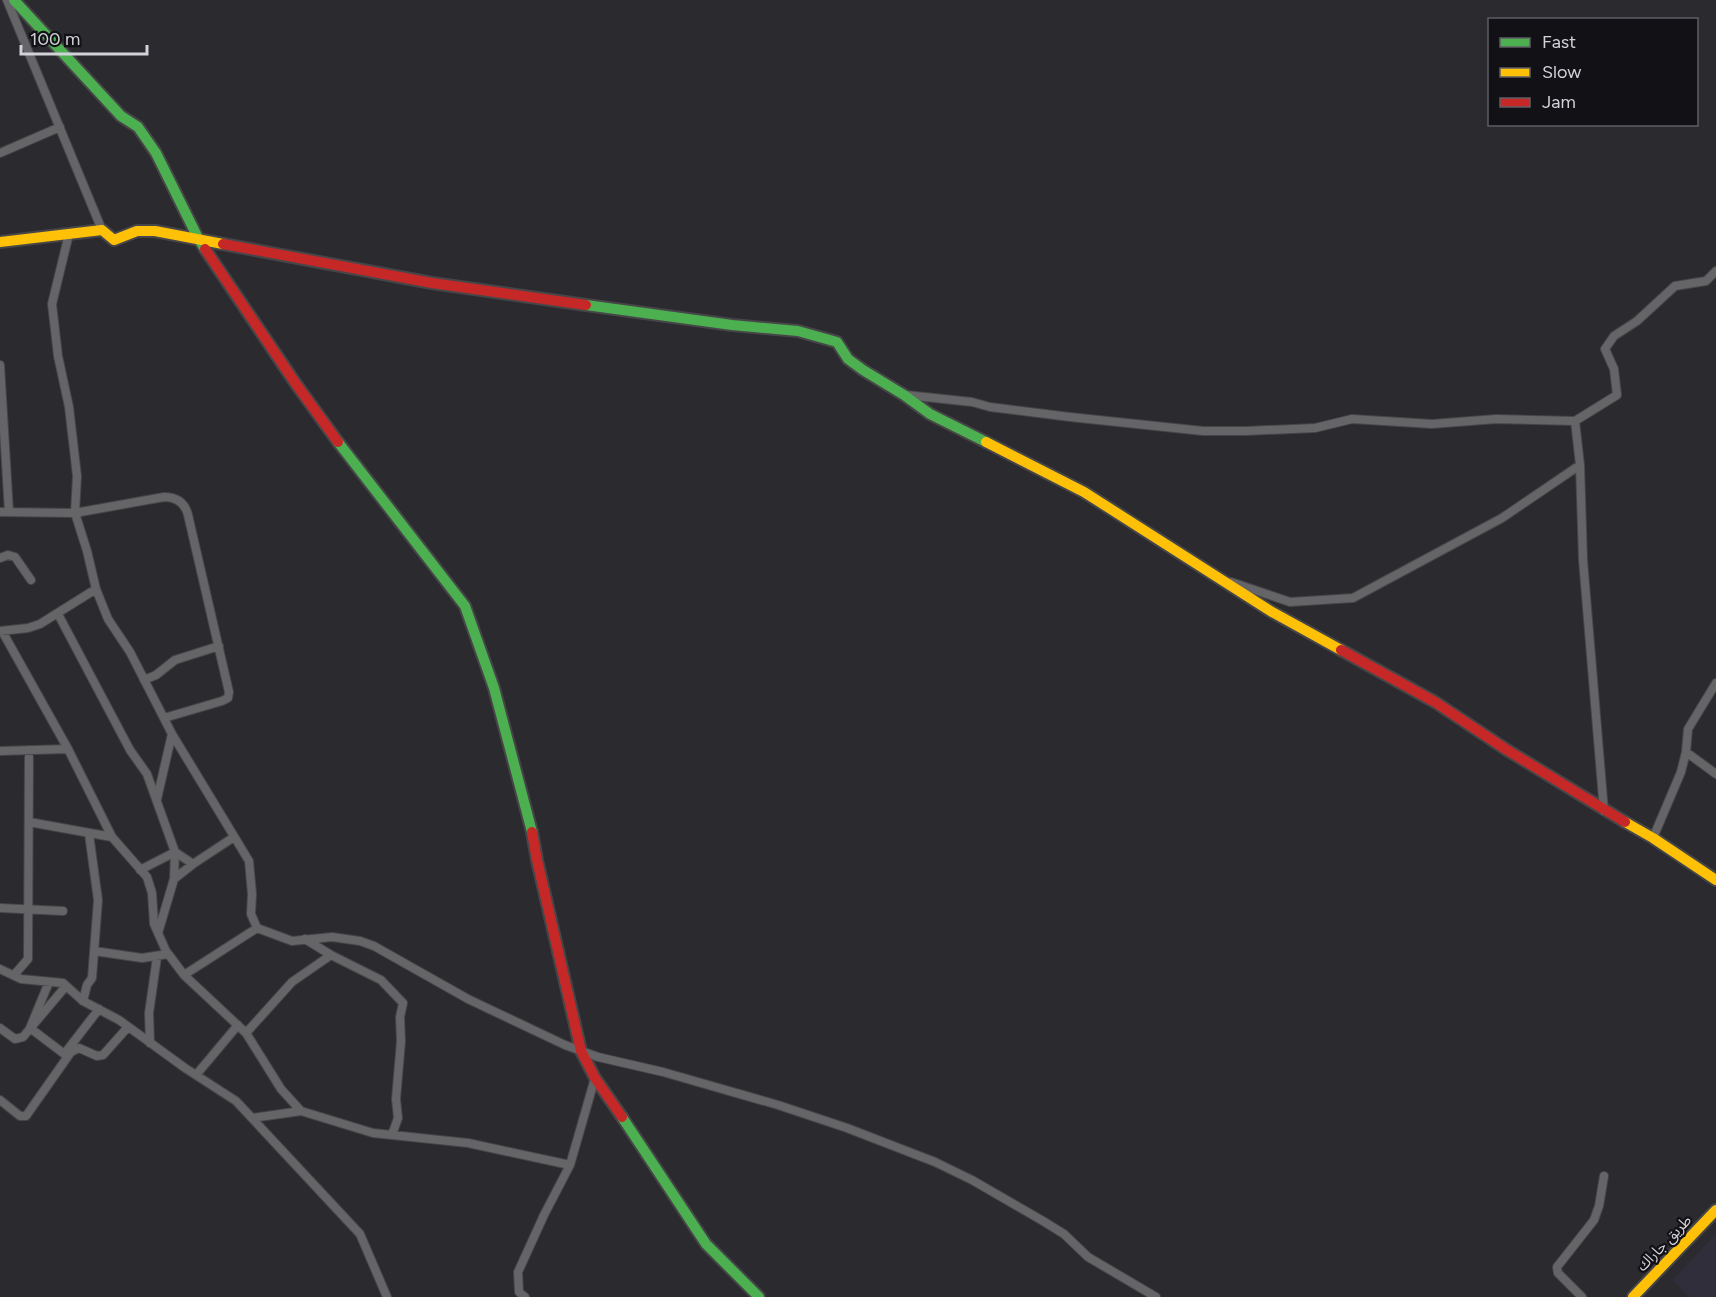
<svg xmlns="http://www.w3.org/2000/svg" width="1716" height="1297" font-family="Figtree,'Noto Sans Arabic',sans-serif">
<style>
.built{fill:#312e3c}
.lines{fill:none;stroke-linecap:round;stroke-linejoin:round}
.street-casing{stroke:#464649;stroke-width:10}
.fast-casing{stroke:#464649;stroke-width:14}
.slow-casing{stroke:#464649;stroke-width:14}
.jam-casing{stroke:#464649;stroke-width:14}
.street{stroke:#656568;stroke-width:8}
.fast{stroke:#4caf50;stroke-width:10}
.slow{stroke:#ffc107;stroke-width:10}
.jam{stroke:#c62828;stroke-width:10}
.labels{text-anchor:middle;stroke-width:4.5;stroke-linejoin:round;paint-order:stroke}
.street-label{font-size:15px;fill:#d3d2d9;stroke:#121116}
</style>
<rect width="100%" height="100%" fill="#2b2a2f"/>
<path class="built" d="M1716,1234V1297H1689L1673,1280Z"/>
<g class="lines">
<g class="street-casing">
<path id="street" d="M7,0L102,230
M0,153L60,127
M69,234L52,304L58,356L69,407L77,476L75,513L87,551L96,589L108,619L130,652L172,734L157,799
M0,365L9,512
M906,395L972,402L990,407L1070,417L1203,431H1246L1315,428L1352,419L1432,424L1496,419L1575,421L1617,395L1614,369L1605,349L1614,336L1637,321L1675,286L1706,281L1716,271
M1575,421L1580,465L1583,560L1604,811
M0,512L75,513L164,497C177,497 185,503 188,515L229,692L228,698L222,701L164,718
M0,558L8,555L15,557L31,580
M1231,582L1290,602L1353,598L1502,518L1580,465
M58,614L130,750L147,774L175,852L193,864
M0,631L28,628L40,624L96,589
M2,631L68,749L112,837L147,877L152,893L154,924L166,951L184,975L246,1033L281,1089L301,1111
M144,680L156,675L175,660L219,646
M172,734L249,861L252,894L251,914L257,928L292,941L332,937L360,941L374,946L468,999L565,1045L598,1057L663,1072L778,1105L847,1128L935,1162L972,1180L1043,1221L1064,1234L1088,1257L1156,1297
M0,751L68,749
M1686,752L1716,774
M29,822L112,837
M1653,838L1681,772L1686,752L1688,729L1716,683
M140,870L175,852L174,879
M0,908L63,911
M158,933L174,879L193,864L234,837
M305,939L331,955L381,980L403,1003L400,1017L401,1041L396,1099L398,1118L392,1135
M94,951L142,958L168,954
M0,969L21,979L63,983L83,1001L119,1020L185,1068L236,1101L360,1234L387,1297
M14,975L28,959L29,750
M184,975L257,928
M49,982L30,1028L67,1056
M83,1001L87,985L92,978L98,900L89,834
M0,1028L15,1039L23,1037L66,986
M246,1033L292,982L331,955
M150,1043L149,1013L157,957
M65,1053L99,1009
M196,1075L238,1025
M0,1100L20,1116H26L71,1052L79,1048L97,1056L103,1055L128,1027
M252,1118L301,1111L373,1133L468,1143L570,1165
M525,1297L519,1292L518,1272L544,1215L570,1165L595,1078
M1582,1297L1558,1273L1557,1267L1594,1220L1599,1206L1604,1176"/>
</g>
<g class="fast-casing">
<path id="fast" d="M14,0L121,116L138,127L156,153L198,238L205,249
M586,305L732,325L798,331L837,342L848,359L863,370L904,395L930,414L986,442
M338,442L465,606L494,688L532,832
M622,1117L706,1244L759,1297"/>
</g>
<g class="slow-casing">
<path id="slow" d="M0,242L102,230L114,240L137,231H155L223,244
M986,442L1084,492L1272,612L1341,650
M1625,822L1653,838L1716,880
M1633,1297L1716,1210"/>
</g>
<g class="jam-casing">
<path id="jam" d="M223,244L432,283L586,305
M205,249L296,384L338,442
M1341,650L1435,702L1507,750L1625,822
M532,832L537,860L581,1051L595,1078L622,1117"/>
</g>
<use href="#street" class="street"/>
<use href="#fast" class="fast"/>
<use href="#slow" class="slow"/>
<use href="#jam" class="jam"/>
</g>
<g class="labels">
<g class="street-label">
<text transform="translate(1664 1243) rotate(-46)" y="5">طريق جاراك</text>
</g>
</g>
<rect x="1488" y="18" width="210" height="108" fill="#121116" stroke="#5f5e64" stroke-width="1.5"/>
<rect x="1500" y="38" width="30" height="9" fill="#4caf50" stroke="#5f5e64" stroke-width="1.5"/>
<text x="1542" y="48" font-size="18" fill="#d3d2d9">Fast</text>
<rect x="1500" y="68" width="30" height="9" fill="#ffc107" stroke="#5f5e64" stroke-width="1.5"/>
<text x="1542" y="78" font-size="18" fill="#d3d2d9">Slow</text>
<rect x="1500" y="98" width="30" height="9" fill="#c62828" stroke="#5f5e64" stroke-width="1.5"/>
<text x="1542" y="108" font-size="18" fill="#d3d2d9">Jam</text>
<path d="M21 45v9h126v-9" fill="none" stroke="#d3d2d9" stroke-width="3"/>
<text x="30" y="45" font-size="18" fill="#d3d2d9" stroke="#121116" stroke-width="4.5" paint-order="stroke">100 m</text>
</svg>
